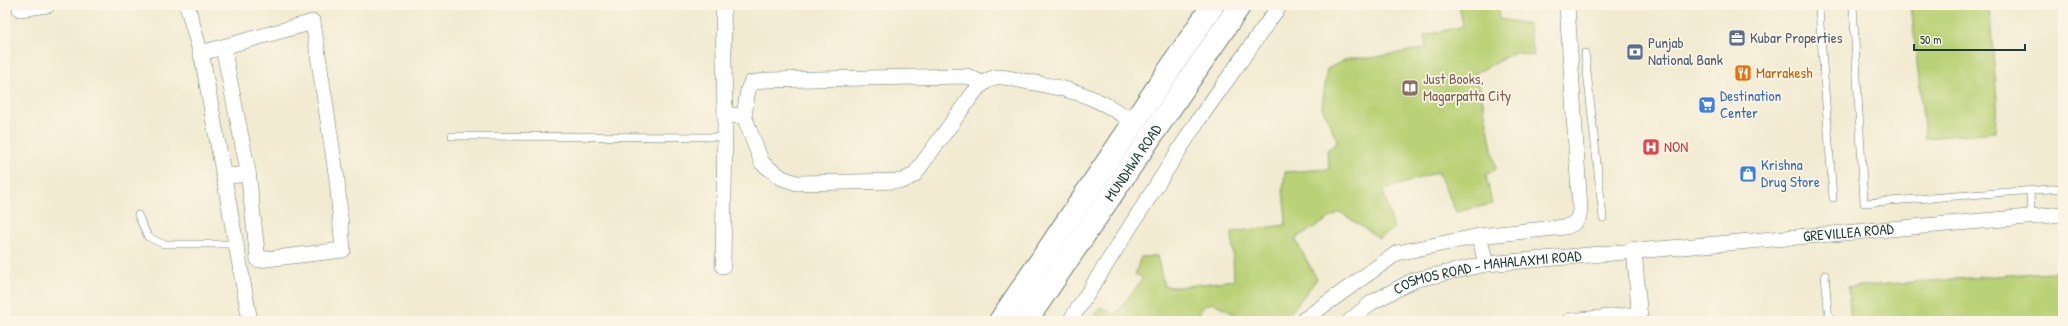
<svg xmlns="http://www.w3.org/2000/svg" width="2068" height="326" font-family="'Patrick Hand',sans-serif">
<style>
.green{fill:#bad277;stroke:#6c8856}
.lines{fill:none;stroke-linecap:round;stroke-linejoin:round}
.service-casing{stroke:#697a6b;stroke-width:8}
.minor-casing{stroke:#697a6b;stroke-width:16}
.trunk-casing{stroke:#697a6b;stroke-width:24}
.service{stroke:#fff;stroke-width:7}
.minor{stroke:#fff;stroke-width:15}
.trunk{stroke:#fff;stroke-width:22}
.labels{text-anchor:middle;stroke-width:3.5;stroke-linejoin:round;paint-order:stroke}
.service-label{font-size:15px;fill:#4e5e75;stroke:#fcf5e5;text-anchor:start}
.food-label{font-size:15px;fill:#c56008;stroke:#fcf5e5;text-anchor:start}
.education-label{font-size:15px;fill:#785e54;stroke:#fcf5e5;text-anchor:start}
.shop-label{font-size:15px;fill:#366cbe;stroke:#fcf5e5;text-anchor:start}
.health-label{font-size:15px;fill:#be3a42;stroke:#fcf5e5;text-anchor:start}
.street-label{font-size:15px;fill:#1f3d34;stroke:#fcf5e5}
</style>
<rect width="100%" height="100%" fill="#fcf5e5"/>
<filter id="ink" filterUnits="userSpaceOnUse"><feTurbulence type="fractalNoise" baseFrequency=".025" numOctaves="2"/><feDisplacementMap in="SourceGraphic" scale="8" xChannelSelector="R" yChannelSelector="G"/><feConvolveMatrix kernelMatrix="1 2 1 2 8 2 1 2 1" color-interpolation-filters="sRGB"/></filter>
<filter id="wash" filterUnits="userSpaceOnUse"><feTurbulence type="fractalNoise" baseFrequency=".012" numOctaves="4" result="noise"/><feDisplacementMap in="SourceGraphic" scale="16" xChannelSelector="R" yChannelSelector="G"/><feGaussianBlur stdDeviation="0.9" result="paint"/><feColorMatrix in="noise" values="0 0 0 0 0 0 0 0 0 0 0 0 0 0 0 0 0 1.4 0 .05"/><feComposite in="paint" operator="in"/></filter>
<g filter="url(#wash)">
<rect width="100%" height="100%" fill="#f2ebd2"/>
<path class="green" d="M1459,5H1498L1499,19L1529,24L1533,56L1515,52L1469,77L1480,87L1496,169L1486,175L1492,204L1456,212L1438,172L1383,190L1394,228L1379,238L1340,212L1295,239L1317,279L1284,321H1246L1214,303L1205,305L1194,321H1094L1091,319L1101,307L1115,315L1143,278L1135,274L1141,257L1157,256L1164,286L1178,287L1234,280L1232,232L1285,225L1286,218L1283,191L1285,172L1329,169L1327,150L1338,142L1322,107L1327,69L1349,58H1370L1426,48L1424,36L1463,26Z
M1911,5H1989L1997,100L1995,132L1925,138Z
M2063,271V321H1851L1848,287Z"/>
</g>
<g filter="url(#ink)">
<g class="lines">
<g class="service-casing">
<path id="service" d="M1853,5L1864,203L2063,188
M1819,10L1833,198
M1585,53L1603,218
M452,136L724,137
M2030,191L2031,216
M138,215L148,237L163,244H236
M1825,275L1829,321"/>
</g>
<g class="minor-casing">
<g id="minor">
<path d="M20,5V9L48,5"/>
<path d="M187,5L203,62L250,321"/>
<path d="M223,47L248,171L240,175L224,176"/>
<path d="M201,53L313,22L337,180L343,250L258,260L248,171"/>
<path d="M725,115L744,116L748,90L751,83L767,80L967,76L982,83"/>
<path d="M744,116L762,163L782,178L797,183L902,181L914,175L972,95C979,87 985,80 996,77C1004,76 1016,80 1024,81C1070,89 1094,94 1133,122"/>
<path d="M1479,236L1486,264"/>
<path d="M1634,249L1640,321"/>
<path d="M723,266L725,121L723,5"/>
<path d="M1070,321L1197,122L1280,5"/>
<path d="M1302,321L1397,253L1479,236L1565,227C1575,224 1579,220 1580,210L1567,5"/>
<path id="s1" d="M1350,321L1371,303L1414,280L1486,264L2063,214"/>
<path d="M1569,321L1640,314"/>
</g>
</g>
<g class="trunk-casing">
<g id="trunk">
<path d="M1000,321L1213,5"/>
<path id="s2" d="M1026,321L1240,5"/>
</g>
</g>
<use href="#service" class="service"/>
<use href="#minor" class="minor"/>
<use href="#trunk" class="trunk"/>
</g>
</g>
<defs>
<g id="office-square" transform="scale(0.9)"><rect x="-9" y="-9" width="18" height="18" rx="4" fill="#5c6f8a" stroke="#fcf5e5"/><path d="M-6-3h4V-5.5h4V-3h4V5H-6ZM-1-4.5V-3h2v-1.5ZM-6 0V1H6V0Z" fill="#fff"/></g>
<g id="bank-square" transform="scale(0.9)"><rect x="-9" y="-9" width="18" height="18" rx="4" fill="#5c6f8a" stroke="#fcf5e5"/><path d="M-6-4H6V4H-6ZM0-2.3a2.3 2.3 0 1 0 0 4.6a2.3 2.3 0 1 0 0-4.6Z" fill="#fff"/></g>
<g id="restaurant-square" transform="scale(0.9)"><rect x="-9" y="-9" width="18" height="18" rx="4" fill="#e8710a" stroke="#fcf5e5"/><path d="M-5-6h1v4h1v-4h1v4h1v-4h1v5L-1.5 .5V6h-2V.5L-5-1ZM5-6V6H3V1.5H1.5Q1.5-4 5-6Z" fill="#fff"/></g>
<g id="library-square" transform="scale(0.9)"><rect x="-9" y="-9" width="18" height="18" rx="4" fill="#8d6e63" stroke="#fcf5e5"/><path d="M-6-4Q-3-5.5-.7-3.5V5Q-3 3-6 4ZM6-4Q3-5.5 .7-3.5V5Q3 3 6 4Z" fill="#fff"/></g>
<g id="supermarket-square" transform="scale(0.9)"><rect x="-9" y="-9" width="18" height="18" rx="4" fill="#3f7fe0" stroke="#fcf5e5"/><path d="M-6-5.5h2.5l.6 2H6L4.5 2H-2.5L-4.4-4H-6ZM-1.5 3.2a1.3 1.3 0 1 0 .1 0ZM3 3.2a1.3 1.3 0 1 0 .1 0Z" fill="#fff"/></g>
<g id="hospital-square" transform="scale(0.9)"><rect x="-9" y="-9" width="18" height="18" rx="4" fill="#e0444e" stroke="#fcf5e5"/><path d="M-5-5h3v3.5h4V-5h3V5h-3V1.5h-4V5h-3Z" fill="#fff"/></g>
<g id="shop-square" transform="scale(0.9)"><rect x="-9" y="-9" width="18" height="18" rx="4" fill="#3f7fe0" stroke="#fcf5e5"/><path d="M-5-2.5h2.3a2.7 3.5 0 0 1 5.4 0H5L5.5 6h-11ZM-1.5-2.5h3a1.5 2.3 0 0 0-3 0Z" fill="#fff"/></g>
</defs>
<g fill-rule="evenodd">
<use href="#office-square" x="1737" y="38"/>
<use href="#bank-square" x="1635" y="52"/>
<use href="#restaurant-square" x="1743" y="73"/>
<use href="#library-square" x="1410" y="88"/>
<use href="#supermarket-square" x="1707" y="105"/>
<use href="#hospital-square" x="1651" y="147"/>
<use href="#shop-square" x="1748" y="174"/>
</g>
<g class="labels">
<g class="service-label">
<text x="1750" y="43">Kubar Properties</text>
<text x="1648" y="48">Punjab<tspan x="1648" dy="17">National Bank</tspan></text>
</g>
<g class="food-label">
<text x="1756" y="78">Marrakesh</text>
</g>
<g class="education-label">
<text x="1423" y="84">Just Books,<tspan x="1423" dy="17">Magarpatta City</tspan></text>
</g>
<g class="shop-label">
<text x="1720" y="101">Destination<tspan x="1720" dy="17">Center</tspan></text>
<text x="1761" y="170">Krishna<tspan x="1761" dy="17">Drug Store</tspan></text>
</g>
<g class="health-label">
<text x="1664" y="152">NON</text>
</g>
<g class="street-label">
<text dy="5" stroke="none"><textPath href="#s2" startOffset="191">MUNDHWA ROAD</textPath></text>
<text dy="5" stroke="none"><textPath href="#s1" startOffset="514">GREVILLEA ROAD</textPath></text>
<text dy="5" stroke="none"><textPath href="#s1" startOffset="150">COSMOS ROAD - MAHALAXMI ROAD</textPath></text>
</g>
</g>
<rect width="2068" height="326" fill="none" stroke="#fcf5e5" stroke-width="20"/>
<path d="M1914 44v6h111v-6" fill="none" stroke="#1f3d34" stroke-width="2"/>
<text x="1920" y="44" font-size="12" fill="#1f3d34" stroke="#fcf5e5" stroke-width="3" paint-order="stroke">50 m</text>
</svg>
